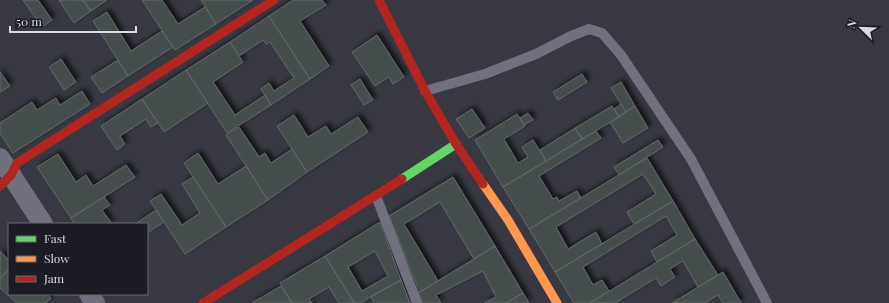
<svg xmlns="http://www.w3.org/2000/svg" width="889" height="303" font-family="'Playfair Display',serif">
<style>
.building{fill:#454e4e;stroke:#64686a;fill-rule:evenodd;filter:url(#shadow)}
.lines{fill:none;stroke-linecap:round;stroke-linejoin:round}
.lane{stroke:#70707e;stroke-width:10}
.street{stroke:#70707e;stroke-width:20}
.fast{stroke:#63d668;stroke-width:9}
.slow{stroke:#ff974d;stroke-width:9}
.jam{stroke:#b3261e;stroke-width:9}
</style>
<defs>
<filter id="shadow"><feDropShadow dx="3.5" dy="-3.5" stdDeviation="2" flood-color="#0009"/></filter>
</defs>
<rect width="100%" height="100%" fill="#383842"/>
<path class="building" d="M23,0H38L52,20L42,27Z
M59,0H83L91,11L74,23Z
M83,0H107L91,11Z
M142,0H162L178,24L205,7L216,24L175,50Z
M201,0H253L216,24Z
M293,0H322L326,5L300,21L329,66L310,79L269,16Z
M107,12L131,51L162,31L173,47L128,76L93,21Z
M269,16L310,79L271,105L261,89L269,83L274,91L294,78L270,42L266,44L263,40L239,56L230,42Z
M377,35L404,77L393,84L389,77L375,86L352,52Z
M230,42L243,62L213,82L235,115L265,95L271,105L227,133L186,70Z
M61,59L76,82L64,90L49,67Z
M118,60L128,76L102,93L91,77Z
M186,70L208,103L164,132L142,99Z
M0,72L10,86L0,92Z
M582,74L587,82L558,100L553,92Z
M360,79L373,100L364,105L351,85Z
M621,82L635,106L626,112L611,88Z
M82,91L90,104L13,153L0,133V123L32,102L37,110L56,98L60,105Z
M142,99L158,123L151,127L146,119L120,136L125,144L117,150L101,126Z
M621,104L626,112L619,117L614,109Z
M612,106L619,117L582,139L575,128Z
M635,106L648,128L623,143L610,122Z
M472,109L485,128L469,138L456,119Z
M528,113L533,120L524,125L520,118Z
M517,114L525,126L504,139L518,163L528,157L522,147L533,140L546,161L503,187L475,140Z
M294,115L308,137L326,126L331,134L358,117L368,132L307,172L277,126Z
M239,127L259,157L265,153L271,163L292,149L307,172L268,200L226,135Z
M575,128L582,139L546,161L540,150Z
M596,131L601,138L539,176L553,199L557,197L559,201L577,191L581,198L529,229L503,187Z
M658,140L663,147L619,175L614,167Z
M198,153L218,184L246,166L268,200L226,227L184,163Z
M58,154L76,182L86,175L93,186L126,165L135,177L71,218L37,167Z
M647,158L673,201L634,224L627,212L656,194L643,174L556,227L568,249L596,232L602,244L555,272L529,229Z
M193,177L226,227L185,254L150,201L161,194L182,225L200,213L182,184Z
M453,177L495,246L474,259L440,202L404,224L438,281L418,293L415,286L417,285L389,216Z
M104,197L110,205L102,210L112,224H74L71,218Z
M673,201L695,239L657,262L651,251L677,235L666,216L583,267L593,285L602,280L609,291L590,303H574L555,272Z
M156,210L164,222L147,233V224H135Z
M380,222L401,280L360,303H354L325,256ZM375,251L388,276L362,291L348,267Z
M695,239L718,275L698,287L683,261L670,269L675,277L661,286L656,278L615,303H590Z
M495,246L523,293L506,303H484L496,297L483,271L436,295L441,303H423L418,293Z
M0,251L9,260V269L0,279Z
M325,256L354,303H339L329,287L309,299L312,303H292L280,283Z
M9,269V294H47L51,298L46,303H17L0,288V279Z
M723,272L741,303H723L718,295L705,303H672Z
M401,280L410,303H374L371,296Z
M281,286L292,303H252Z
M523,293L529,303H506Z"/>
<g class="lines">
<path class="lane" d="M425,91L485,74L536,54L571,36L589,29L602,33L621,55L691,159L767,303
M376,196L417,303"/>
<path class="street" d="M0,158L43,224
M89,294L95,303"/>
<path class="fast" d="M402,179L456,144"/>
<path class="slow" d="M483,184L508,220L557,303"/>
<path class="jam" d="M379,0L425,91L456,144L483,184
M0,186L11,175L17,163L274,0
M203,303L402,179"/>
</g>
<rect x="8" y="223" width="140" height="72" fill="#1c1c25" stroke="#686872"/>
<rect x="16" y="236" width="20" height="6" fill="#63d668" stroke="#686872"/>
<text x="44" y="243" font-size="12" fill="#dadae6">Fast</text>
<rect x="16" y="256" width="20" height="6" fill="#ff974d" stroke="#686872"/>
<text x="44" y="263" font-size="12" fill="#dadae6">Slow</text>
<rect x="16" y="276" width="20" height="6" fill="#b3261e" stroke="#686872"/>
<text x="44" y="283" font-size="12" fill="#dadae6">Jam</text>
<g transform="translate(861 28) rotate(293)" stroke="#1c1c25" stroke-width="3" paint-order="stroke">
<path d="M0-3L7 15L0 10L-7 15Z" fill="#dadae6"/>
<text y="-6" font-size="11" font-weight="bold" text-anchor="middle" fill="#dadae6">N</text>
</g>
<path d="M10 26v6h126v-6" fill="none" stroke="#dadae6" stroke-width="2"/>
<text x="16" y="26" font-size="12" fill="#dadae6" stroke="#1c1c25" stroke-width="3" paint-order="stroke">50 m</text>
</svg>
